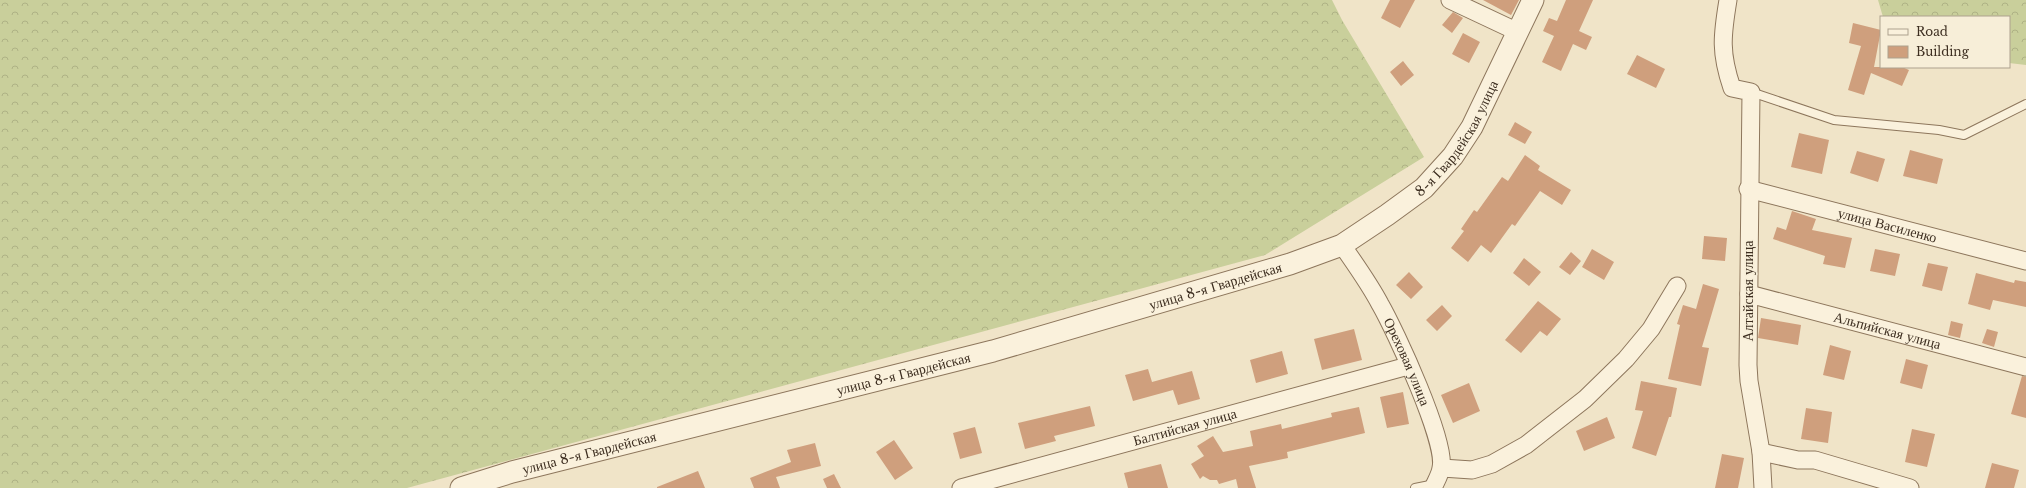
<svg xmlns="http://www.w3.org/2000/svg" width="2026" height="488" font-family="'Libre Baskerville',serif">
<style>
.forest{fill:url(#forest-crowns)}
.building{fill:#cf9f7d}
.lines{fill:none;stroke-linecap:round;stroke-linejoin:round}
.service-casing{stroke:#8d765c;stroke-width:10}
.minor-casing{stroke:#8d765c;stroke-width:19}
.tertiary-casing{stroke:#8d765c;stroke-width:23}
.service{stroke:#faf1dc;stroke-width:8}
.minor{stroke:#faf1dc;stroke-width:17}
.tertiary{stroke:#faf1dc;stroke-width:21}
.labels{text-anchor:middle;stroke-width:3;stroke-linejoin:round;paint-order:stroke}
.street-label{font-size:14px;fill:#3d2e20;stroke:#f7eed8}
</style>
<defs>
<pattern id="forest-crowns" width="20" height="18" patternUnits="userSpaceOnUse"><rect width="20" height="18" fill="#c9cf9b"/><path d="M2 6a3 3 0 1 1 6 0M12 15a3 3 0 1 1 6 0" fill="none" stroke="#aeb285"/></pattern>
</defs>
<rect width="100%" height="100%" fill="#f0e4c8"/>
<path class="forest" d="M0,0H1332L1342,20L1424,157L1265,255L407,488H0Z
M1878,0H2026V65L2009,63V17H1883Z"/>
<path class="building" d="M1390,0H1415L1400,28L1381,18Z
M1483,0H1519L1511,15Z
M1566,0H1593L1579,31L1592,37L1586,50L1573,44L1561,71L1542,62L1554,36L1543,31L1549,18L1557,21Z
M1453,12L1463,18L1452,33L1442,25Z
M1853,23L1881,30L1874,67H1902L1909,70L1902,86L1871,73L1864,95L1848,90L1861,46L1849,43Z
M1463,33L1480,42L1469,63L1452,54Z
M1637,55L1665,69L1656,88L1627,74Z
M1403,61L1414,75L1401,86L1390,72Z
M1515,122L1532,132L1525,144L1508,135Z
M1799,133L1829,140L1822,174L1791,167Z
M1910,150L1943,159L1937,184L1903,176Z
M1857,151L1885,159L1878,182L1850,173Z
M1525,155L1540,166L1538,170L1571,190L1562,205L1540,191L1515,226L1512,224L1491,253L1481,245L1468,262L1451,248L1464,231L1461,229L1474,210L1477,212L1502,177L1508,181Z
M1792,211L1816,219L1812,230L1852,238L1845,268L1823,264L1825,256L1773,239L1777,227L1786,230Z
M1704,236L1727,238L1725,261L1702,259Z
M1592,249L1614,262L1604,280L1582,267Z
M1875,249L1900,254L1895,276L1870,271Z
M1571,252L1581,261L1570,275L1559,267Z
M1524,258L1541,272L1529,286L1513,273Z
M1928,263L1948,267L1942,291L1922,286Z
M1409,272L1423,287L1411,299L1396,285Z
M1976,273L2014,283L2015,280L2026,282V307L1993,300L1990,310L1968,304Z
M1703,284L1719,289L1702,347L1709,348L1701,386L1668,379L1680,325L1677,324L1683,305L1696,309Z
M1538,301L1561,319L1547,336L1540,331L1521,353L1505,340Z
M1442,305L1452,316L1437,331L1426,320Z
M1761,318L1801,325L1798,345L1758,338Z
M1951,321L1963,324L1960,338L1948,335Z
M1354,329L1362,360L1322,370L1314,339Z
M1987,329L1998,332L1994,347L1982,343Z
M1830,345L1851,351L1844,380L1823,375Z
M1282,351L1288,374L1256,383L1250,360Z
M1906,359L1928,365L1922,389L1900,383Z
M1148,369L1152,382L1192,371L1200,399L1178,405L1173,390L1133,401L1125,375Z
M2022,376L2026,377V418L2011,414Z
M1641,381L1677,388L1671,417H1669L1656,456L1632,448L1643,411L1635,410Z
M1469,383L1480,411L1453,423L1441,395Z
M1403,392L1409,424L1387,428L1380,397Z
M1090,406L1095,426L1054,436L1056,441L1025,449L1018,423Z
M1359,407L1365,433L1287,452L1288,458L1249,466L1256,488H1238L1236,479L1219,484L1217,480H1210L1203,476L1200,479L1191,464L1204,456L1197,446L1213,436L1223,452L1253,446L1250,431L1281,424L1282,429L1332,417L1331,413Z
M1806,408L1832,412L1828,443L1801,439Z
M1607,417L1615,438L1584,451L1576,431Z
M975,427L982,453L960,459L953,433Z
M1912,429L1935,434L1927,467L1905,462Z
M894,440L913,468L895,480L876,452Z
M815,443L821,466L776,477L780,488H754L750,478L791,462L787,450Z
M1722,454L1744,458L1738,488H1715Z
M1992,463L2019,470L2014,488H1985Z
M1161,464L1168,488H1128L1124,473Z
M698,471L705,488H657V487Z
M834,474L841,488H827L823,479Z"/>
<g class="lines">
<g class="service-casing">
<path id="service" d="M1751,92L1834,120L1939,130L1964,135L2026,104
M1415,488L1435,484"/>
</g>
<g class="minor-casing">
<g id="minor">
<path d="M1450,0L1518,32"/>
<path d="M1728,0C1722,36 1720,53 1732,88L1751,92L1748,365L1749,381L1761,452L1763,488"/>
<path id="s1" d="M1748,189L2026,261"/>
<path id="s2" d="M1342,245C1355,264 1369,283 1380,304C1395,330 1447,442 1441,468C1440,475 1436,481 1433,488"/>
<path id="s3" d="M1749,294L2026,367"/>
<path d="M1761,452L1798,460H1815L1910,488"/>
<path d="M1442,468L1472,470L1492,464L1526,445L1585,399L1626,359L1651,329L1677,286"/>
<path id="s4" d="M961,488L1408,366"/>
</g>
</g>
<g class="tertiary-casing">
<g id="tertiary">
<path id="s5" d="M461,488L512,472L993,351L1290,264L1342,245L1387,215L1424,188L1453,156L1472,127L1533,0"/>
</g>
</g>
<use href="#service" class="service"/>
<use href="#minor" class="minor"/>
<use href="#tertiary" class="tertiary"/>
</g>
<g class="labels">
<g class="street-label">
<text dy="5" stroke="none"><textPath href="#s5" startOffset="1074">8-я Гвардейская улица</textPath></text>
<text dy="5" stroke="none"><textPath href="#s1" startOffset="144">улица Василенко</textPath></text>
<text dy="5" stroke="none"><textPath href="#s5" startOffset="781">улица 8-я Гвардейская</textPath></text>
<text transform="translate(1748 291) rotate(-90)" y="5">Алтайская улица</text>
<text dy="5" stroke="none"><textPath href="#s3" startOffset="143">Альпийская улица</textPath></text>
<text dy="5" stroke="none"><textPath href="#s2" startOffset="134">Ореховая улица</textPath></text>
<text dy="5" stroke="none"><textPath href="#s5" startOffset="457">улица 8-я Гвардейская</textPath></text>
<text dy="5" stroke="none"><textPath href="#s4" startOffset="232">Балтийская улица</textPath></text>
<text dy="5" stroke="none"><textPath href="#s5" startOffset="133">улица 8-я Гвардейская</textPath></text>
</g>
</g>
<rect x="1880" y="16" width="130" height="52" fill="#f7eed8" stroke="#ada18e"/>
<rect x="1888" y="29" width="20" height="6" fill="#faf1dc" stroke="#ada18e"/>
<text x="1916" y="36" font-size="12" fill="#3d2e20">Road</text>
<rect x="1888" y="46" width="20" height="12" fill="#cf9f7d" stroke="#ada18e"/>
<text x="1916" y="56" font-size="12" fill="#3d2e20">Building</text>
</svg>
